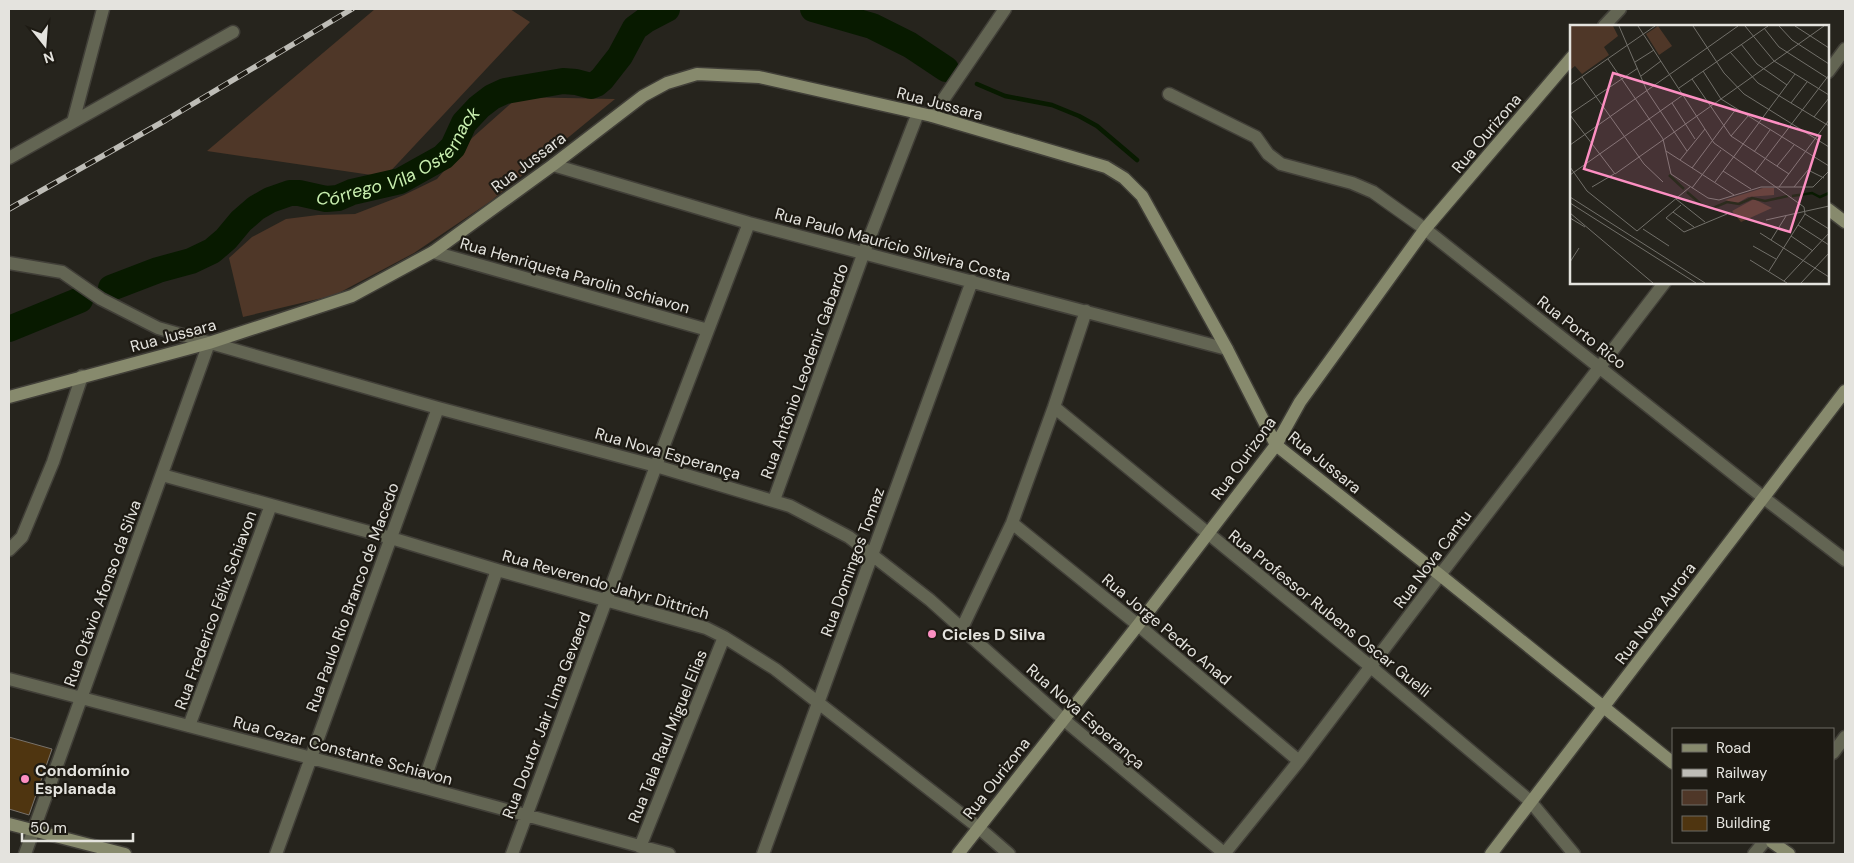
<svg xmlns="http://www.w3.org/2000/svg" width="1854" height="863" font-family="'DM Sans',sans-serif">
<style>
.green{fill:#4f3728}
.lines{fill:none;stroke-linecap:round;stroke-linejoin:round}
.stream{stroke:#081a00;stroke-width:4.5}
.river{stroke:#081a00;stroke-width:26}
.building{fill:#4f3510;stroke:#78726b}
.street-casing{stroke:#413f38;stroke-width:15}
.secondary-casing{stroke:#413f38;stroke-width:15}
.street{stroke:#636553;stroke-width:12}
.secondary{stroke:#878a6d;stroke-width:12}
.rail-casing{stroke:#bebdb7;stroke-width:5.5}
.rail{stroke:#1d1a13;stroke-width:4;stroke-dasharray:11;stroke-linecap:butt}
.poi-dot{fill:#fc8fc2;stroke:#1d1a13;stroke-width:2}
.labels{text-anchor:middle;stroke-width:4.5;stroke-linejoin:round;paint-order:stroke}
.street-label{font-size:16px;fill:#e4e3de;stroke:#1d1a13}
.poi-label{font-size:16px;font-weight:bold;fill:#e4e3de;stroke:#1d1a13;text-anchor:start}
.water-label{font-size:18px;font-style:italic;fill:#c9efaf;stroke:#1d1a13}
.inset-river{fill:none;stroke:#081a00;stroke-width:2.5}
.inset-road{fill:none;stroke:#72706a;stroke-width:1}
.view{fill:#fc8fc2;fill-opacity:0.15;stroke:#fc8fc2;stroke-width:2.5}
.inset-edge{fill:none;stroke:#e4e3de;stroke-width:2.5}
</style>
<rect width="100%" height="100%" fill="#26241d"/>
<path class="green" d="M375,9H510L530,22L385,177L207,151Z
M518,97L615,99L491,201L414,253L335,295L243,317L229,258L252,237L286,219L318,215L355,214L404,195L437,179L472,138Z"/>
<g class="lines">
<path class="stream" d="M977,84L1005,96L1052,105L1079,116L1097,126L1137,160"/>
<g class="river">
<path d="M813,9L872,26L910,45L946,69"/>
<path id="s1" d="M111,288L158,270L191,261L212,251L226,239L241,221L256,208L270,200L290,193H299L326,199L338,198L352,192L400,181L443,157L453,147L464,123L479,107L492,97L505,91L563,81L576,82L591,86L596,84L602,79L620,56L635,28L646,20L667,9"/>
<path d="M9,329L80,300"/>
</g>
</g>
<path class="building" d="M9,737L52,749L29,815L9,809Z"/>
<g class="lines">
<g class="street-casing">
<path id="street" d="M1604,26L1620,9
M1828,72L1845,49
M1169,94L1256,137L1268,154L1281,164L1352,183L1373,192L1425,229L1764,498L1845,560
M932,116L1005,9
M73,122L103,9
M9,158L233,32
M553,165L749,223L1227,349
M433,252L708,330
M9,263L62,272L101,299L158,328L438,408L656,466L790,506L849,537L930,600L1063,719L1225,854
M1054,407L1371,667L1530,801L1574,854
M162,475L391,538L497,570L706,628L724,637L775,669L979,828L1009,854
M774,500L864,252L918,113
M1012,523L1138,625L1299,761
M9,550L22,537L53,462L82,376
M962,628L1012,523L1054,407L1086,311
M9,679L422,787L669,854
M189,726L271,505
M1833,753L1845,737
M422,787L497,570
M640,847L724,637
M25,854L209,343
M276,854L438,408
M512,854L656,466L749,223
M763,854L972,281
M1224,854L1299,761L1440,575L1665,282
M1754,854L1764,842"/>
</g>
<g class="secondary-casing">
<path id="secondary" d="M1828,209L1845,222
M9,397L209,343L352,296L433,252L553,165L643,96L667,83L697,74L759,77L932,116L1106,167L1124,178L1142,196L1227,349L1276,445L1440,575L1673,763
M9,824L125,854
M1772,842L1789,854
M958,854L1138,625L1276,445L1300,402L1425,229L1572,57
M1491,854L1845,391"/>
</g>
<use href="#street" class="street"/>
<use href="#secondary" class="secondary"/>
<g class="rail-casing">
<path id="rail" d="M9,209L166,120L352,9"/>
</g>
<use href="#rail" class="rail"/>
</g>
<g class="poi-dot">
<circle cx="932" cy="634" r="5"/>
<circle cx="25" cy="779" r="5"/>
</g>
<g class="labels">
<g class="street-label">
<text transform="translate(940 103) rotate(15)" y="6">Rua Jussara</text>
<text transform="translate(1486 133) rotate(-50)" y="6">Rua Ourizona</text>
<text transform="translate(528 162) rotate(-37)" y="6">Rua Jussara</text>
<text transform="translate(893 244) rotate(15)" y="6">Rua Paulo Maurício Silveira Costa</text>
<text transform="translate(575 275) rotate(16)" y="6">Rua Henriqueta Parolin Schiavon</text>
<text transform="translate(1582 332) rotate(38)" y="6">Rua Porto Rico</text>
<text transform="translate(173 335) rotate(-15)" y="6">Rua Jussara</text>
<text transform="translate(804 371) rotate(-70)" y="6">Rua Antônio Leodenir Gabardo</text>
<text transform="translate(668 453) rotate(16)" y="6">Rua Nova Esperança</text>
<text transform="translate(1243 458) rotate(-54)" y="6">Rua Ourizona</text>
<text transform="translate(1325 462) rotate(39)" y="6">Rua Jussara</text>
<text transform="translate(1432 559) rotate(-53)" y="6">Rua Nova Cantu</text>
<text transform="translate(852 562) rotate(-70)" y="6">Rua Domingos Tomaz</text>
<text transform="translate(606 584) rotate(16)" y="6">Rua Reverendo Jahyr Dittrich</text>
<text transform="translate(102 593) rotate(-70)" y="6">Rua Otávio Afonso da Silva</text>
<text transform="translate(352 597) rotate(-70)" y="6">Rua Paulo Rio Branco de Macedo</text>
<text transform="translate(215 610) rotate(-70)" y="6">Rua Frederico Félix Schiavon</text>
<text transform="translate(1330 613) rotate(39)" y="6">Rua Professor Rubens Oscar Guelli</text>
<text transform="translate(1655 613) rotate(-53)" y="6">Rua Nova Aurora</text>
<text transform="translate(1167 629) rotate(40)" y="6">Rua Jorge Pedro Anad</text>
<text transform="translate(546 715) rotate(-69)" y="6">Rua Doutor Jair Lima Gevaerd</text>
<text transform="translate(1086 716) rotate(41)" y="6">Rua Nova Esperança</text>
<text transform="translate(667 736) rotate(-68)" y="6">Rua Tala Raul Miguel Elias</text>
<text transform="translate(343 750) rotate(15)" y="6">Rua Cezar Constante Schiavon</text>
<text transform="translate(996 778) rotate(-52)" y="6">Rua Ourizona</text>
</g>
<g class="poi-label">
<text x="942" y="640">Cicles D Silva</text>
<text x="35" y="776">Condomínio<tspan x="35" dy="18">Esplanada</tspan></text>
</g>
<g class="water-label">
<text dy="6" stroke="none"><textPath href="#s1" startOffset="331">Córrego Vila Osternack</textPath></text>
</g>
</g>
<g transform="translate(1570 25)">
<rect width="259" height="259" fill="#26241d"/>
<path d="M0,1H43L48,11L34,22L39,30L12,49L5,41L0,45ZM88,1L102,21L89,30L76,9ZM193,163H204V170L178,172L166,179L155,175ZM184,174L202,183L171,197L162,186Z" fill="#4f3728"/>
<path class="inset-river" d="M99,150L114,164M117,167L132,180L143,183L157,177L169,179L182,173L195,176L218,171M222,171L242,168L250,172L259,168"/>
<path class="inset-road" d="M49,1L77,66L117,126M68,1L144,118L234,182L235,189L199,246M123,1L154,48L174,69L259,122M175,1L204,36L259,70M209,1L222,15L259,39M225,1L259,23M194,3L209,22L259,54M171,19L187,39L217,60M160,27L188,58L259,101M38,34L93,114L101,149L138,173L149,175L191,162H243L259,146M65,37L84,25M133,46L151,74L259,141M71,51L91,36M12,52L74,139L93,157M122,54L161,111L219,149M0,60L85,1M109,63L198,1M102,78L125,114M221,78L237,57M0,89L68,43M0,90L45,149L254,1M244,92L259,73M161,111L178,91M0,120L168,1M96,126L164,170M184,127L200,105M110,135L135,104M207,141L224,120M0,142L17,166L67,206L120,162M122,143L166,84M153,146L181,164M185,147L259,50M0,150L113,70M145,157L225,49M22,162L44,149M209,162L259,95M224,162L238,145L254,153M122,163L151,125M0,172L135,258M106,174L135,197M0,178L126,258M111,180L96,193L114,207L157,189M103,187L124,202M0,188L83,258M235,189L259,204M0,193L15,202M196,195L259,181M228,200L259,220M73,204L99,221M190,208L259,252M221,211L243,226M201,215L216,191M183,221L206,234M180,235L217,258M0,237L9,223M214,256L259,208M231,258L259,228"/>
<path class="view" d="M43,48L250,111L220,207L14,144Z"/>
<rect width="259" height="259" class="inset-edge"/>
</g>
<rect width="1854" height="863" fill="none" stroke="#e4e3de" stroke-width="20"/>
<rect x="1672" y="728" width="162" height="115" fill="#1d1a13" stroke="#6d6a64"/>
<rect x="1682" y="744" width="25" height="8" fill="#878a6d" stroke="#6d6a64"/>
<text x="1716" y="753" font-size="15" fill="#e4e3de">Road</text>
<rect x="1682" y="769" width="25" height="8" fill="#bebdb7" stroke="#6d6a64"/>
<text x="1716" y="778" font-size="15" fill="#e4e3de">Railway</text>
<rect x="1682" y="790" width="25" height="15" fill="#4f3728" stroke="#6d6a64"/>
<text x="1716" y="803" font-size="15" fill="#e4e3de">Park</text>
<rect x="1682" y="816" width="25" height="15" fill="#4f3510" stroke="#6d6a64"/>
<text x="1716" y="828" font-size="15" fill="#e4e3de">Building</text>
<g transform="translate(45 45) rotate(163)" stroke="#1d1a13" stroke-width="4" paint-order="stroke">
<path d="M0-4L9 19L0 12L-9 19Z" fill="#e4e3de"/>
<text y="-8" font-size="14" font-weight="bold" text-anchor="middle" fill="#e4e3de">N</text>
</g>
<path d="M22 833v8h111v-8" fill="none" stroke="#e4e3de" stroke-width="2.5"/>
<text x="30" y="833" font-size="15" fill="#e4e3de" stroke="#1d1a13" stroke-width="4" paint-order="stroke">50 m</text>
</svg>
